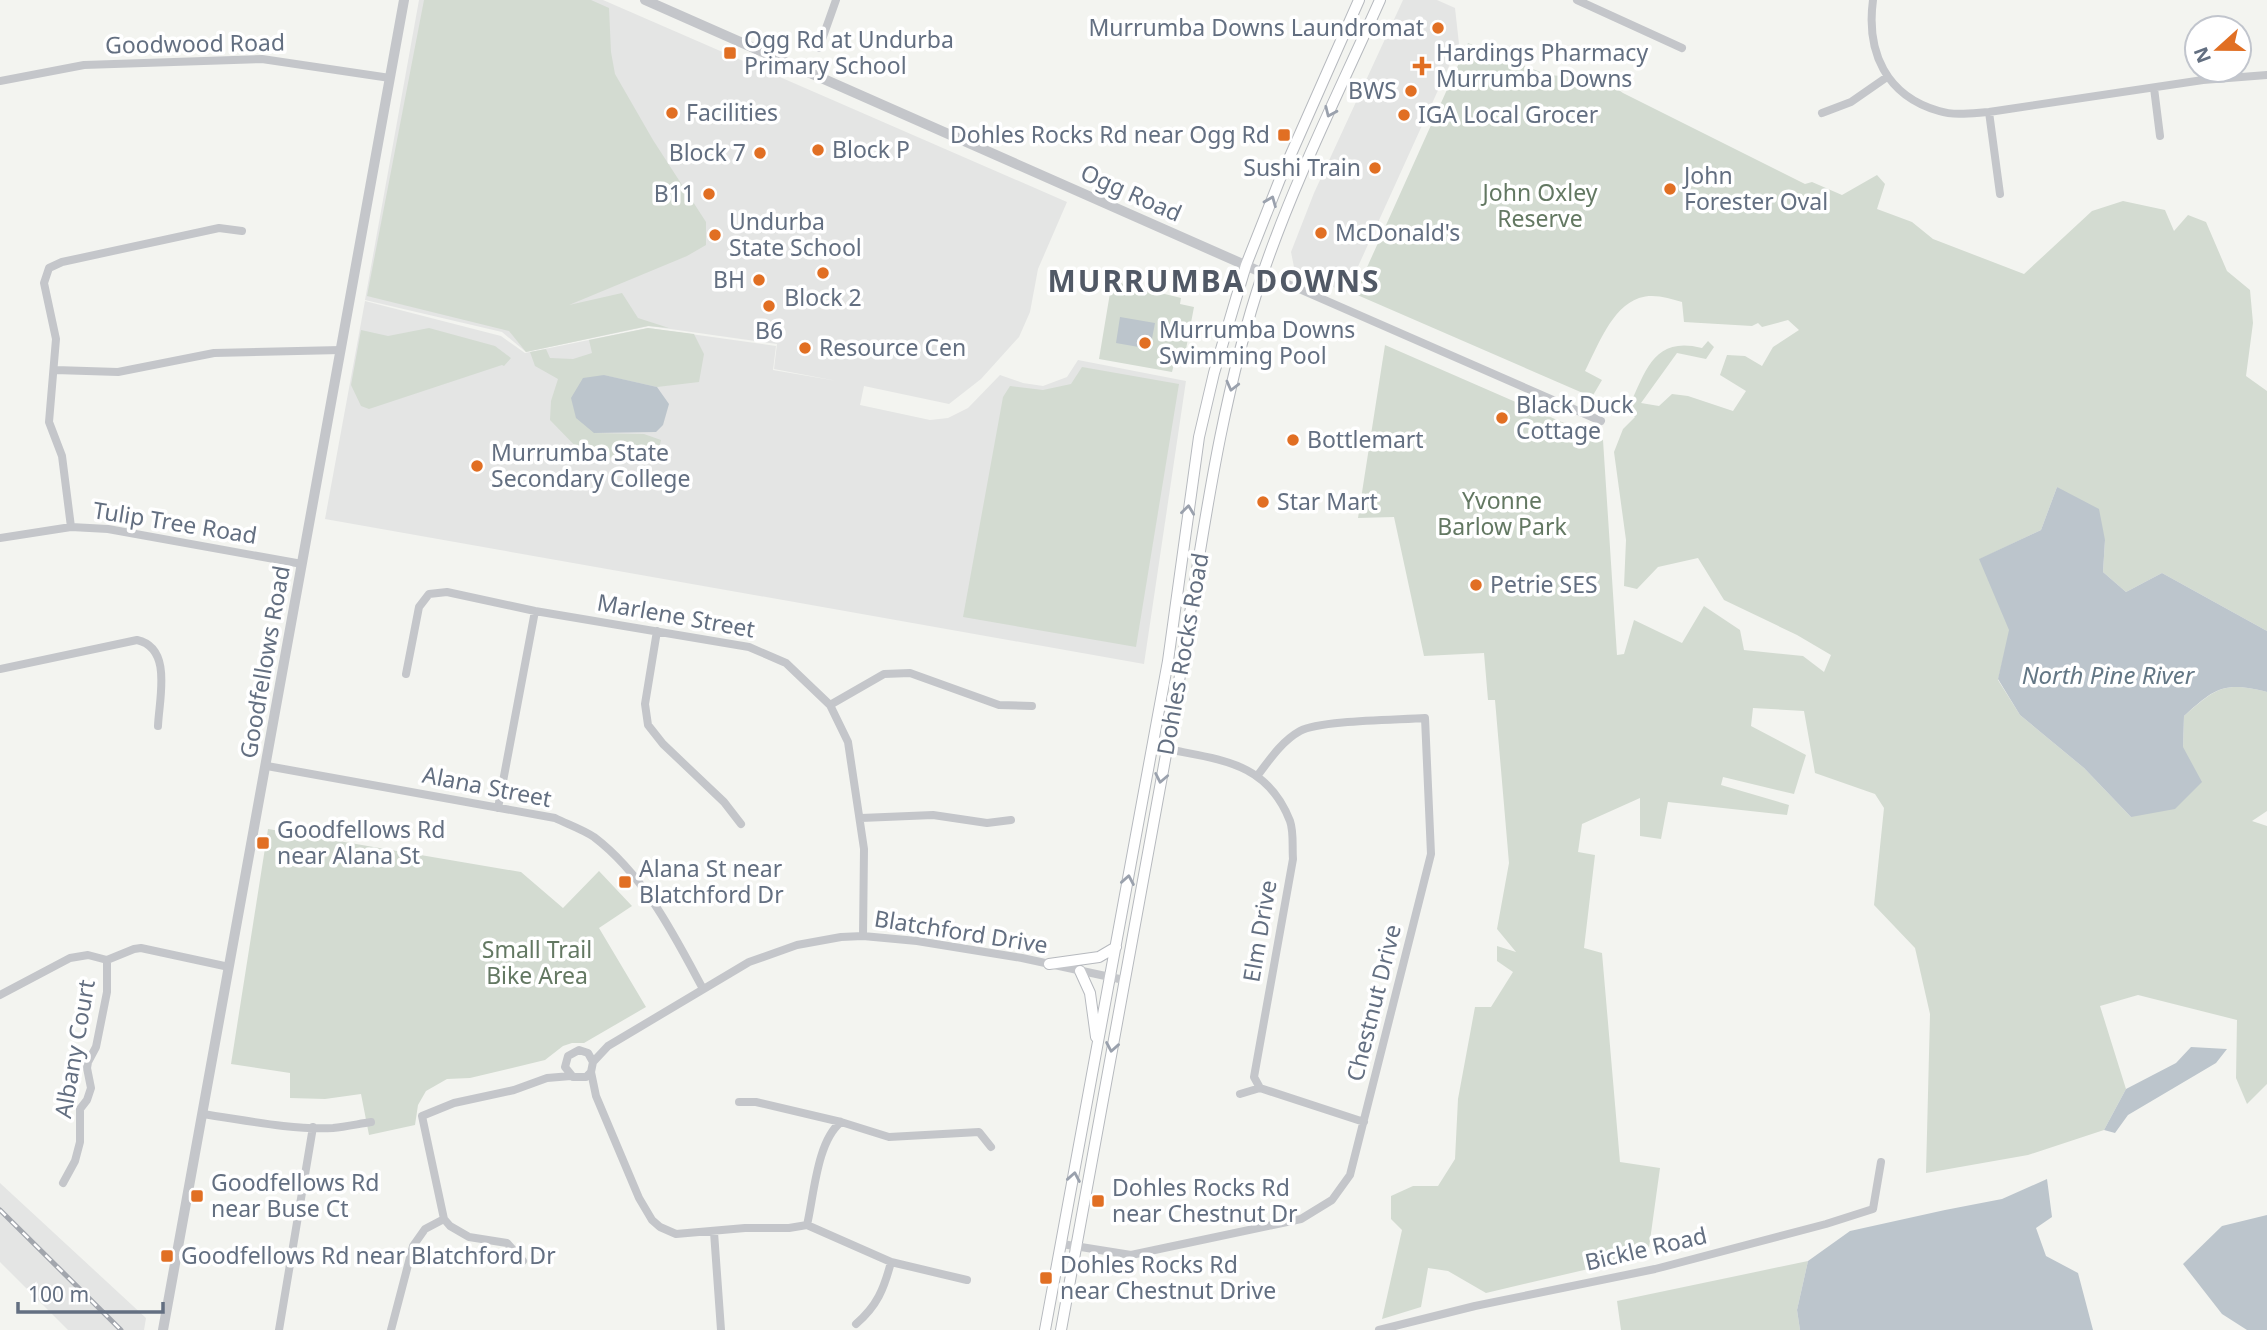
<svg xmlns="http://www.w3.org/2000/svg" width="2267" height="1330" font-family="'Noto Sans',sans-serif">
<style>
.built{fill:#e4e5e4}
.green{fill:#d3dbd1}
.water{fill:#bcc5cc}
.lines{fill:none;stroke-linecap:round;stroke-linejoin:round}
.secondary-casing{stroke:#b6b9be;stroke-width:12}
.minor{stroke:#c4c6ca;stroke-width:8}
.tertiary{stroke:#c4c6ca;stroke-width:10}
.secondary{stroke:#fff;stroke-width:10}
.rail-casing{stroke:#a2a6ad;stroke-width:5}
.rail{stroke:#fff;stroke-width:2.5;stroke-dasharray:8;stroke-linecap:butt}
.oneway{stroke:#9aa1ad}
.poi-dot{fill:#e16f23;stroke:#fff;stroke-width:2.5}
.labels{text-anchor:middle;stroke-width:7;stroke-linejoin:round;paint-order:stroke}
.poi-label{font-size:23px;fill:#636f81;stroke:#fff;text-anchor:start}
.street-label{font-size:23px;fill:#636f81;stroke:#fff}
.park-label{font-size:23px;fill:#637862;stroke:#fff}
.water-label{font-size:24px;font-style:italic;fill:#637785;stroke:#fff}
.district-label{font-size:30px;font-weight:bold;letter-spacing:2px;fill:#515966;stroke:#fff}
</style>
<rect width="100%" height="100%" fill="#f3f4f0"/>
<path class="built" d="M419,0H603L1067,202L1038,269L1030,312L1019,337L981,379L949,404L864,386L860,405L930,420L948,418L968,408L1000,375L1023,383L1043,386L1067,377L1078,360L1186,381L1144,664L325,519L365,301L501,336L525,353L648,328L776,346L773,370L837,381L774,369L777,344L649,326L526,352L502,332L365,300Z
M1403,0H1437L1455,8L1459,44L1346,293L1299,271L1294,267L1291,252L1314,193Z
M0,1183L146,1318L144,1330H68L0,1262Z"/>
<path class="green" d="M424,0H591L609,8L611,52L615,74L653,140L706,222V245L687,256L569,305L622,293L638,318L669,328L648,326L526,352L509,331L367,296Z
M1468,43L1548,75L1603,79L1623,93L1805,184L1812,182L1842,195L1877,175L1885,184L1877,209L1912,222L1933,239L2024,274L2092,211L2123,201L2165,210L2174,231L2188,215L2206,222L2227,271L2250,290L2253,323L2246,376L2267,391V631L2162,573L2126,592L2103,572L2105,540L2057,487L2041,530L1980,559L2010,630L1998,680L2020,715L2084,768L2131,817L2183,747L2184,716C2216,688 2224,681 2267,692V811L2252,821L2267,826V1084L2247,1104L2236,1078L2237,1020L2138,995L2100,1006L2126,1089L2104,1130L2028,1155L1926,1173L1930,1014L1915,948L1874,905L1884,808L1875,794L1815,773L1804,711L1753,708L1751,726L1806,755L1794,794L1723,777L1721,785L1789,805L1787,815L1668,802L1661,839L1640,836V798L1582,824L1578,852L1595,855L1584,948L1602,953L1620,1162L1660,1168L1648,1255L1486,1293L1448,1271L1428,1268L1421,1307L1382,1319L1402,1230L1391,1219V1196L1413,1186H1438L1455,1159L1458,1099L1475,1007H1491L1513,972L1497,961V946L1516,952L1497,929L1509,863L1495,700H1488L1484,653L1424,656L1394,517L1358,518L1385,345L1603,440L1617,655L1624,654L1634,620L1682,643L1704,606L1740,630L1744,650L1803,656L1824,672L1831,655L1797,635L1724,600L1698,558L1658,567L1637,589L1624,586L1626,540L1614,452L1623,429L1635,417L1627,411C1645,374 1652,335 1702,348L1708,341L1714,347L1706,359L1677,353L1641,403L1659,406L1672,394L1688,396L1733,411L1746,391L1720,375L1727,355L1745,356L1762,366L1773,347L1799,330L1788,320L1762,327L1758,323L1752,326L1684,322L1682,302C1669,298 1653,293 1639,298C1611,308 1598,346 1585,371L1602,380L1592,397L1355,294Z
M1112,281L1181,298L1180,304L1194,307L1183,365L1174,364L1172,372L1099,359Z
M429,328L495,346L511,358L504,366L502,365L369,409L361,406L351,385L361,330L388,336Z
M648,328L694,334L704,354L699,382L657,387L603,375L594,433L644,434L661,440L656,462L584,455L550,420L551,401L558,379L535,366L530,352L546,349L550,358L573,359L592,353L589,340Z
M1082,367L1179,384L1136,647L963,617L1003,397L1010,386L1043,390L1071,384Z
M268,829L521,872L563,908L599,871L632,906L599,928L646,1007L584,1043H572L563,1046L545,1060L470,1078L447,1079L426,1091L418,1105L415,1125L369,1135L361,1094L325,1099L290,1098V1073L231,1064Z
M1808,1261L1797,1310L1800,1330H1621L1617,1301Z"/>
<path class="water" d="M1120,317L1155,323L1150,349L1116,343Z
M604,375L657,387L669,404L663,425L656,432L594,433L576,418L571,398L583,378Z
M2057,487L2099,509L2105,540L2103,572L2126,592L2162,573L2267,631V692C2224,681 2215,688 2184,716L2183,747L2202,782L2175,809L2131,817L2084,768L2020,715L1998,679L2009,630L1979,559L2041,530Z
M2191,1047L2227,1049L2216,1063L2128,1115L2115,1133L2104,1130L2126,1089L2176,1063Z
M2047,1179L2052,1217L2036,1228L2046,1256L2078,1273L2093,1330H1800L1797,1310L1808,1261L1850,1231L1945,1210L2002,1199Z
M2267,1215V1330H2247L2222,1314L2183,1264L2222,1226Z"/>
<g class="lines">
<g class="secondary-casing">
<path id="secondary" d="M1049,964L1099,957L1116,947
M1080,971L1090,993L1096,1037
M1045,1330L1168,661L1199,437L1214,373L1246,265L1280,179L1359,0
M1061,1330C1098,1122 1138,914 1175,705C1200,561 1216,412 1263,273C1295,179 1340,90 1380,0"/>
</g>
<path class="minor" d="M1577,0L1682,48
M1873,0C1866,52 1886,96 1939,111C1955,116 1973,113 1989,112L2203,80L2267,75
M819,48L836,0
M0,81L84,65L262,59L390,78
M2154,88L2160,136
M1989,112L2000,194
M1822,113L1851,102L1887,77
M1263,273L1601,421
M55,370L118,372L214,353L341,350
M71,527L62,456L49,422L56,339L44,283L49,268L62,262L219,228L242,231
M0,538L71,527L108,529L302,564
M657,631L645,704L648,725L663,744L724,802L741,824
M0,669L137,640C173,648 159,699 158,726
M406,674L419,607L429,594L447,592L535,611L749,647L786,663L830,705L848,742L864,849L863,936
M830,705L884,674L910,673L999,705L1032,706
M1167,749C1221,760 1267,762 1290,821C1294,832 1292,847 1293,859L1254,1077L1260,1088L1364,1122
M267,766L555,818C567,824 582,829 594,837C644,875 674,935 703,989
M498,808L535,611
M861,818L933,815L987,823L1011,820
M0,995L70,958L88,955L107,960L134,949L141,948L229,967
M593,1062L588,1053L579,1050L568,1056L565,1067L573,1077H586L591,1072L593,1062L608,1046L749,962L797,945L841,937L863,936L917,941L1022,958L1124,980
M591,1072L596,1096L639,1198L652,1220L660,1227L676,1234L745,1228H789L807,1225L891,1262L967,1280
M1240,1094L1260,1088
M739,1102H756L841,1122L889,1137L979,1132L991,1147
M202,1114C245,1120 290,1130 333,1128C345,1127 358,1124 371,1122
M63,1183L75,1161L80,1142V1109L87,1100L91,1088L87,1068L88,1062L96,1047L107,992V960
M807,1225C814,1195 817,1141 841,1122
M714,1232L721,1330
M1062,1244L1131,1255L1301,1219L1332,1200L1350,1175L1431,854L1425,718C1399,720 1320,720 1300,731C1282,741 1270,759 1258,775
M523,1261L507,1243L469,1237L450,1226L444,1219L422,1116L454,1103L514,1090L547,1078L571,1076
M856,1324C877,1306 884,1289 891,1262
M279,1330L313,1127
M391,1330L413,1246L425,1229L444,1219
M1379,1330L1475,1306L1655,1269L1826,1224L1873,1209L1881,1162"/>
<path class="tertiary" d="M645,0L1263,273
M163,1330L404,0"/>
<use href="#secondary" class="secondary"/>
<g class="rail-casing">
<path id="rail" d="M0,1210L121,1330"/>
</g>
<use href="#rail" class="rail"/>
</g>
<defs><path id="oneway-chevron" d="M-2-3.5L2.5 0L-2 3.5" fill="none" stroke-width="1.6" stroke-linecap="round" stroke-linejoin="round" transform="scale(1.75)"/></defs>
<g class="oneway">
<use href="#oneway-chevron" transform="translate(1330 112) rotate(114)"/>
<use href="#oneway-chevron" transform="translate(1271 201) rotate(-68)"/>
<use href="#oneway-chevron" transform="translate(1232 386) rotate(104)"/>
<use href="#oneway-chevron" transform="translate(1188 510) rotate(-83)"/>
<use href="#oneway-chevron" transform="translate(1161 778) rotate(101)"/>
<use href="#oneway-chevron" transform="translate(1128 880) rotate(-80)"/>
<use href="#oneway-chevron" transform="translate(1112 1047) rotate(100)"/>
<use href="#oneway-chevron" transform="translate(1074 1177) rotate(-80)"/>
</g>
<g class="poi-dot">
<circle cx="1438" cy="28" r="7"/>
<rect x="723" y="46" width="14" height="14" rx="3.5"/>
<path d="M1418.5 55.5h7v7h7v7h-7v7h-7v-7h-7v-7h7z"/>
<circle cx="1411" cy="91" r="7"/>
<circle cx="672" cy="113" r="7"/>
<circle cx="1404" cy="115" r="7"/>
<rect x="1277" y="128" width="14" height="14" rx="3.5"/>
<circle cx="818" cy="150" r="7"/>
<circle cx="760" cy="153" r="7"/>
<circle cx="1375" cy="168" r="7"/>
<circle cx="1670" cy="189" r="7"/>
<circle cx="709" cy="194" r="7"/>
<circle cx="1321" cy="233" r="7"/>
<circle cx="715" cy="235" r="7"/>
<circle cx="823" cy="273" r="7"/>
<circle cx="759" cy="280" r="7"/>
<circle cx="769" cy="306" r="7"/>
<circle cx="1145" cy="343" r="7"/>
<circle cx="805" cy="348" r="7"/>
<circle cx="1502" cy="418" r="7"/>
<circle cx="1293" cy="440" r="7"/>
<circle cx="477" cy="466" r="7"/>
<circle cx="1263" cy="502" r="7"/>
<circle cx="1476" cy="585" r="7"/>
<rect x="256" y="836" width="14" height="14" rx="3.5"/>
<rect x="618" y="875" width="14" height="14" rx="3.5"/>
<rect x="190" y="1189" width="14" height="14" rx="3.5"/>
<rect x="1091" y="1194" width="14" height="14" rx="3.5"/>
<rect x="160" y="1249" width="14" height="14" rx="3.5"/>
<rect x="1039" y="1271" width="14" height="14" rx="3.5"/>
</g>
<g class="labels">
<g class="poi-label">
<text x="1424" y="36" text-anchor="end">Murrumba Downs Laundromat</text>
<text x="744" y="48">Ogg Rd at Undurba<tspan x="744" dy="26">Primary School</tspan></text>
<text x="1436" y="61">Hardings Pharmacy<tspan x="1436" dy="26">Murrumba Downs</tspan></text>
<text x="1397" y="99" text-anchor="end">BWS</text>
<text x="686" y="121">Facilities</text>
<text x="1418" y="123">IGA Local Grocer</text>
<text x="1270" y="143" text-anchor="end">Dohles Rocks Rd near Ogg Rd</text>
<text x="832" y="158">Block P</text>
<text x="746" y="161" text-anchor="end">Block 7</text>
<text x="1361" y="176" text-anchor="end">Sushi Train</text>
<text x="1684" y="184">John<tspan x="1684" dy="26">Forester Oval</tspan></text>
<text x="695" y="202" text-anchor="end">B11</text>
<text x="729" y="230">Undurba<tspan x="729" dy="26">State School</tspan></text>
<text x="1335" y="241">McDonald's</text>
<text x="745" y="288" text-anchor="end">BH</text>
<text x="823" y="306" text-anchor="middle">Block 2</text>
<text x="1159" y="338">Murrumba Downs<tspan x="1159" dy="26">Swimming Pool</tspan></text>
<text x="769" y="339" text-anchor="middle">B6</text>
<text x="819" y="356">Resource Cen</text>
<text x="1516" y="413">Black Duck<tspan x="1516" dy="26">Cottage</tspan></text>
<text x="1307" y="448">Bottlemart</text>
<text x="491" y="461">Murrumba State<tspan x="491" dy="26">Secondary College</tspan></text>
<text x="1277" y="510">Star Mart</text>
<text x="1490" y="593">Petrie SES</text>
<text x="277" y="838">Goodfellows Rd<tspan x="277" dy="26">near Alana St</tspan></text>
<text x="639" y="877">Alana St near<tspan x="639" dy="26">Blatchford Dr</tspan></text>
<text x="211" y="1191">Goodfellows Rd<tspan x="211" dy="26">near Buse Ct</tspan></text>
<text x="1112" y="1196">Dohles Rocks Rd<tspan x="1112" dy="26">near Chestnut Dr</tspan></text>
<text x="181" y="1264">Goodfellows Rd near Blatchford Dr</text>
<text x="1060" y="1273">Dohles Rocks Rd<tspan x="1060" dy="26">near Chestnut Drive</tspan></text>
</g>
<g class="street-label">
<text transform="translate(195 44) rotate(-1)" y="8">Goodwood Road</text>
<text transform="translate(1131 193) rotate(24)" y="8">Ogg Road</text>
<text transform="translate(175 523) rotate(9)" y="8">Tulip Tree Road</text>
<text transform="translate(676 616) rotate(10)" y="8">Marlene Street</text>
<text transform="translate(1183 654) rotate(-80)" y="8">Dohles Rocks Road</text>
<text transform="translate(265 662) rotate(-80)" y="8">Goodfellows Road</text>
<text transform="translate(487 787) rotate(11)" y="8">Alana Street</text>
<text transform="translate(1260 931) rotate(-80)" y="8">Elm Drive</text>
<text transform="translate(961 932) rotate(9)" y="8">Blatchford Drive</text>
<text transform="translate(1374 1003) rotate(-76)" y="8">Chestnut Drive</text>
<text transform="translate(75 1049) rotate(-80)" y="8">Albany Court</text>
<text transform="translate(1646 1249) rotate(-13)" y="8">Bickle Road</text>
</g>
<g class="park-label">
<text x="1540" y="201">John Oxley<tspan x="1540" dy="26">Reserve</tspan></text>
<text x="1502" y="509">Yvonne<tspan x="1502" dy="26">Barlow Park</tspan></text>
<text x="537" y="958">Small Trail<tspan x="537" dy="26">Bike Area</tspan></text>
</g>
<g class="water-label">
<text x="2108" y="684">North Pine River</text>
</g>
<g class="district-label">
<text x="1214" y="292">MURRUMBA DOWNS</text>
</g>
</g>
<g transform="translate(2218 49) rotate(249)"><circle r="33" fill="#ffffff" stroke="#c1c5cd" stroke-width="2"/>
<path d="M0-5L12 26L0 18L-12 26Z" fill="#e16f23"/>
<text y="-10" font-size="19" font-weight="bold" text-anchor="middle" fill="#636f81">N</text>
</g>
<path d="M18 1302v10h145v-10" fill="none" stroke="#636f81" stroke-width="3.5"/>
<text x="28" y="1302" font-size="21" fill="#636f81" stroke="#ffffff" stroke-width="5" paint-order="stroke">100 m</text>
</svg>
